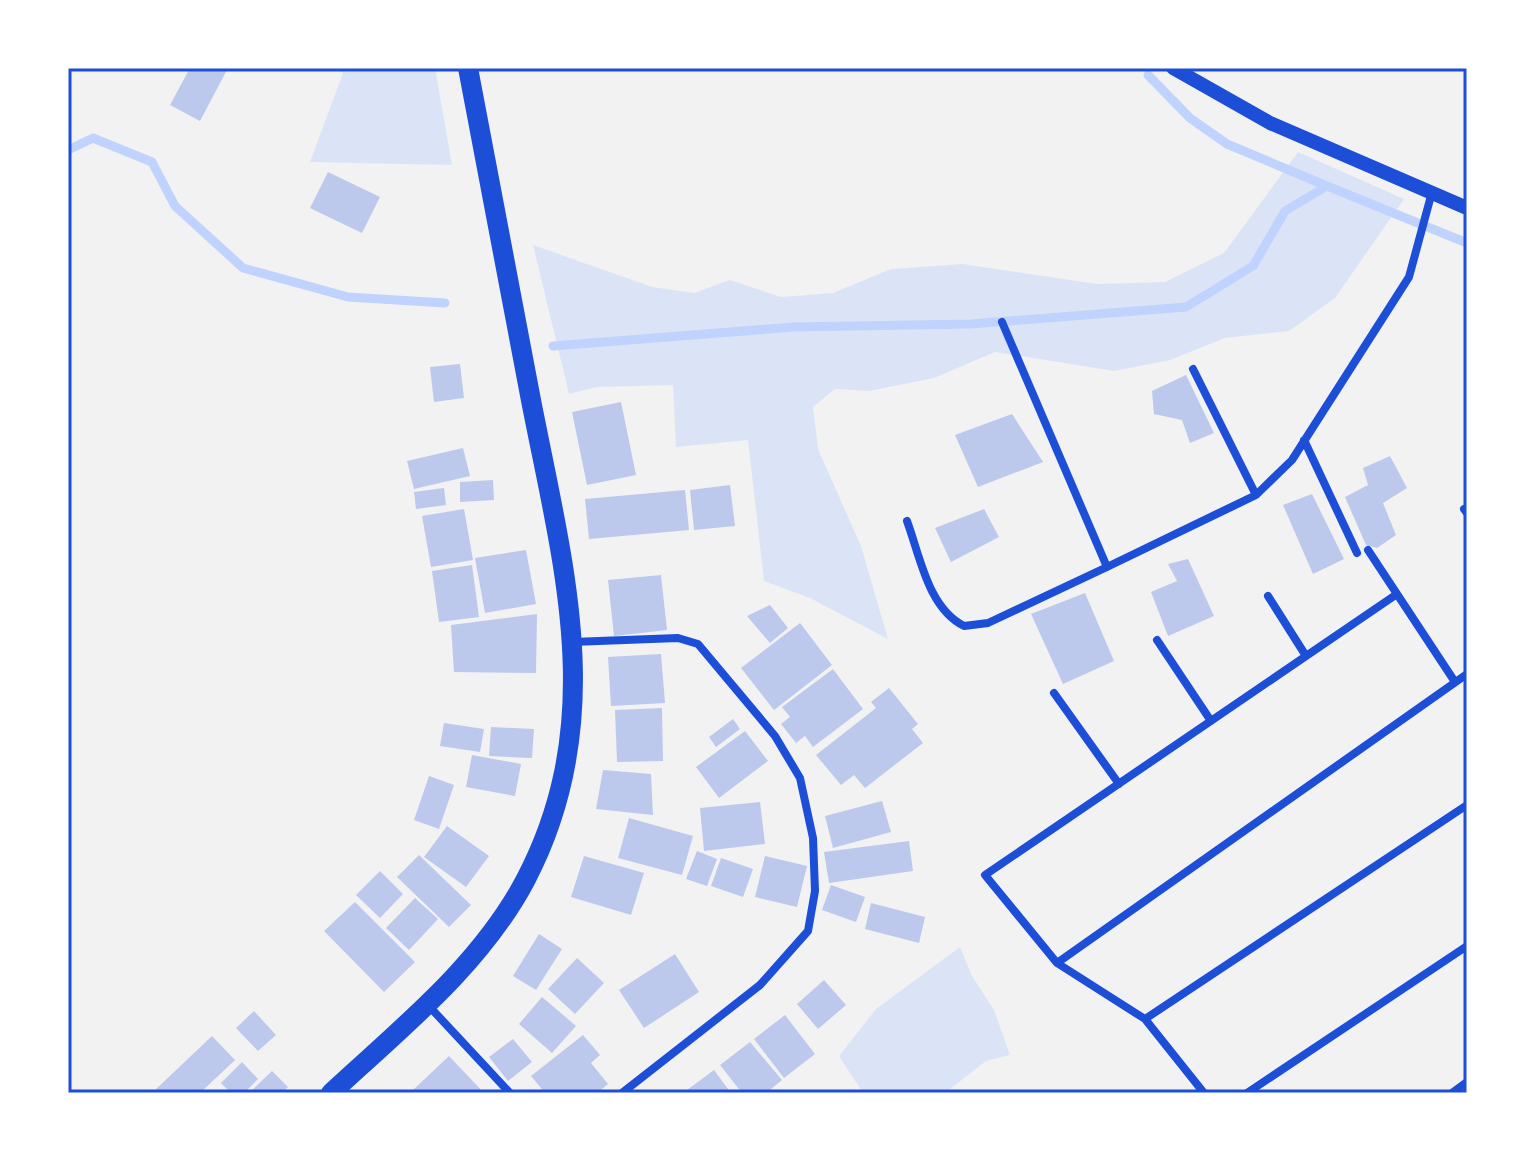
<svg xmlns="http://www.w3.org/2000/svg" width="1535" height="1161" font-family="Commissioner,sans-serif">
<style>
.green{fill:#dbe4f7}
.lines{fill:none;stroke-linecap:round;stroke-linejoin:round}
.stream{stroke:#bfd3fe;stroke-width:9}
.building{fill:#bdc9ec}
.minor{stroke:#1d4ed8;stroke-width:8}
.tertiary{stroke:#1d4ed8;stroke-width:14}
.primary{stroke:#1d4ed8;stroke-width:20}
.neatline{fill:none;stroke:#1d4ed8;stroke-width:3}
</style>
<rect width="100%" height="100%" fill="#f2f2f2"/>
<path class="green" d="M335,68H435L452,165L310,162L343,73Z
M1298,152L1404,199L1335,298L1289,331L1225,338L1170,360L1114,371L995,352L934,378L869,391L835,389L813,407L818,449L861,546L888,639L922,701L888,639L810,598L764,581L748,440L676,447L673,385L597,387L569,394L533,245L652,287L694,293L730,280L781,297L833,293L891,269L963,264L1097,284L1165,282L1224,253Z
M960,947L972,976L994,1010L1010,1055L986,1061L945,1093H863L839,1056L876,1009Z"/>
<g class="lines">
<path class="stream" d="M1148,75L1190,118L1227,144L1327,186
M68,150L93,138L152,162L175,206L243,268L348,297L445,303
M553,346L794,327L971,324L1186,307L1253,266L1285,211L1327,186L1467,243"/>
</g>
<path class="building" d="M190,68H228L200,121L170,105Z
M328,172L380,197L362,233L310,208Z
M460,364L464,398L434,402L430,367Z
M1186,375L1214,433L1190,443L1182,420L1154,414L1152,391Z
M621,402L636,475L587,485L572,412Z
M1012,414L1043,462L978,487L955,435Z
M463,448L470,476L414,489L407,461Z
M1390,456L1407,488L1383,503L1396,535L1377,548L1366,545L1345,497L1368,485L1363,468Z
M493,480L494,500L460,502V482Z
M730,485L735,526L694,530L690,490Z
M444,488L446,505L416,509L414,492Z
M685,490L689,530L589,539L585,499Z
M1312,494L1344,559L1313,574L1283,505Z
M464,509L473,560L431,567L422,516Z
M984,509L999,537L951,562L935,528Z
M526,550L536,604L485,613L475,558Z
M1188,559L1214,616L1168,636L1151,592L1177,581L1168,564Z
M472,565L479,617L439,622L432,571Z
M661,575L667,630L614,636L608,580Z
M1085,593L1114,661L1063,684L1031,614Z
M770,605L788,628L770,643L747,616Z
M537,614L536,673L454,672L451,625Z
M800,623L832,665L774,710L741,668Z
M661,654L665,703L611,706L608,657Z
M833,669L863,709L813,747L805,736L796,743L781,724L790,717L782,707Z
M889,688L918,724L912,729L923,743L865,788L854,775L841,785L816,755L876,708L871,702Z
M662,708L663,761L617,762L615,710Z
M733,719L740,729L716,747L709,737Z
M444,723L484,729L480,752L440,746Z
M491,727L534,729L532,758L489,756Z
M745,731L768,761L719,798L696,767Z
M472,755L521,764L515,796L466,787Z
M603,770L651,774L653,815L596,809Z
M429,776L454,785L439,829L414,820Z
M882,801L891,832L833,848L825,816Z
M760,802L765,844L704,851L700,808Z
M629,818L693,836L682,875L618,858Z
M447,826L489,856L466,887L424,857Z
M909,841L913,871L829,883L824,852Z
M697,851L717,859L707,886L686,879Z
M419,855L471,905L449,927L397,877Z
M584,856L644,873L631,915L571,897Z
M765,856L807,866L797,907L755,897Z
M721,858L753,869L743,897L711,886Z
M380,871L403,894L380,918L356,895Z
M831,885L865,897L856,922L822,910Z
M415,898L438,919L409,950L386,928Z
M355,902L415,962L384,992L324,931Z
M871,903L925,917L919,943L865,929Z
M539,934L562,949L536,990L513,976Z
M675,954L699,992L644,1028L619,990Z
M577,958L604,983L575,1014L548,989Z
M824,980L846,1005L818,1029L797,1004Z
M542,997L576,1026L552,1053L519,1024Z
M254,1011L276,1035L258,1051L236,1028Z
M785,1015L815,1054L784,1078L754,1039Z
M583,1035L600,1055L591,1063L608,1084L597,1093H545L531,1076Z
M212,1036L235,1060L200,1093H156L154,1091Z
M513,1039L532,1062L508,1081L489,1057Z
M750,1042L782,1080L766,1093H742L720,1065Z
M449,1056L484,1093H416L413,1090Z
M242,1062L258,1079L244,1093H231L221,1083Z
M714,1070L731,1093H683Z
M272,1071L288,1087L282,1093H249Z"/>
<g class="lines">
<path class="minor" d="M1002,322L1107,567L1256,495L1292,460L1409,277L1432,192
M1193,369L1256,495
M1304,440L1357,553
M1464,509L1467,513
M907,521C920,556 928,608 964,626L988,623L1107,567
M1368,550L1455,682
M1268,596L1306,656
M1157,640L1211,721
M572,642L678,638L698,644L775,736L800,778L813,838L815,891L808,931L760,985L622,1093
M1054,693L1119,784
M1057,963L985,875L1397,594
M427,1004L510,1093
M1145,1019L1467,805
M1204,1093L1145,1019L1057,963L1467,674
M1247,1093L1467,946
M1452,1093L1467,1082"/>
<path class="tertiary" d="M1173,68L1270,123L1467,208"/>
<path class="primary" d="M331,1093C400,1029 481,965 526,879C610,718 562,562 530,395C510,286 489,177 468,68"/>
</g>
<rect width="1535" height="1161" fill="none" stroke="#ffffff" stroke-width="140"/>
<rect x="70" y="70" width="1395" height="1021" class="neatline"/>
</svg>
